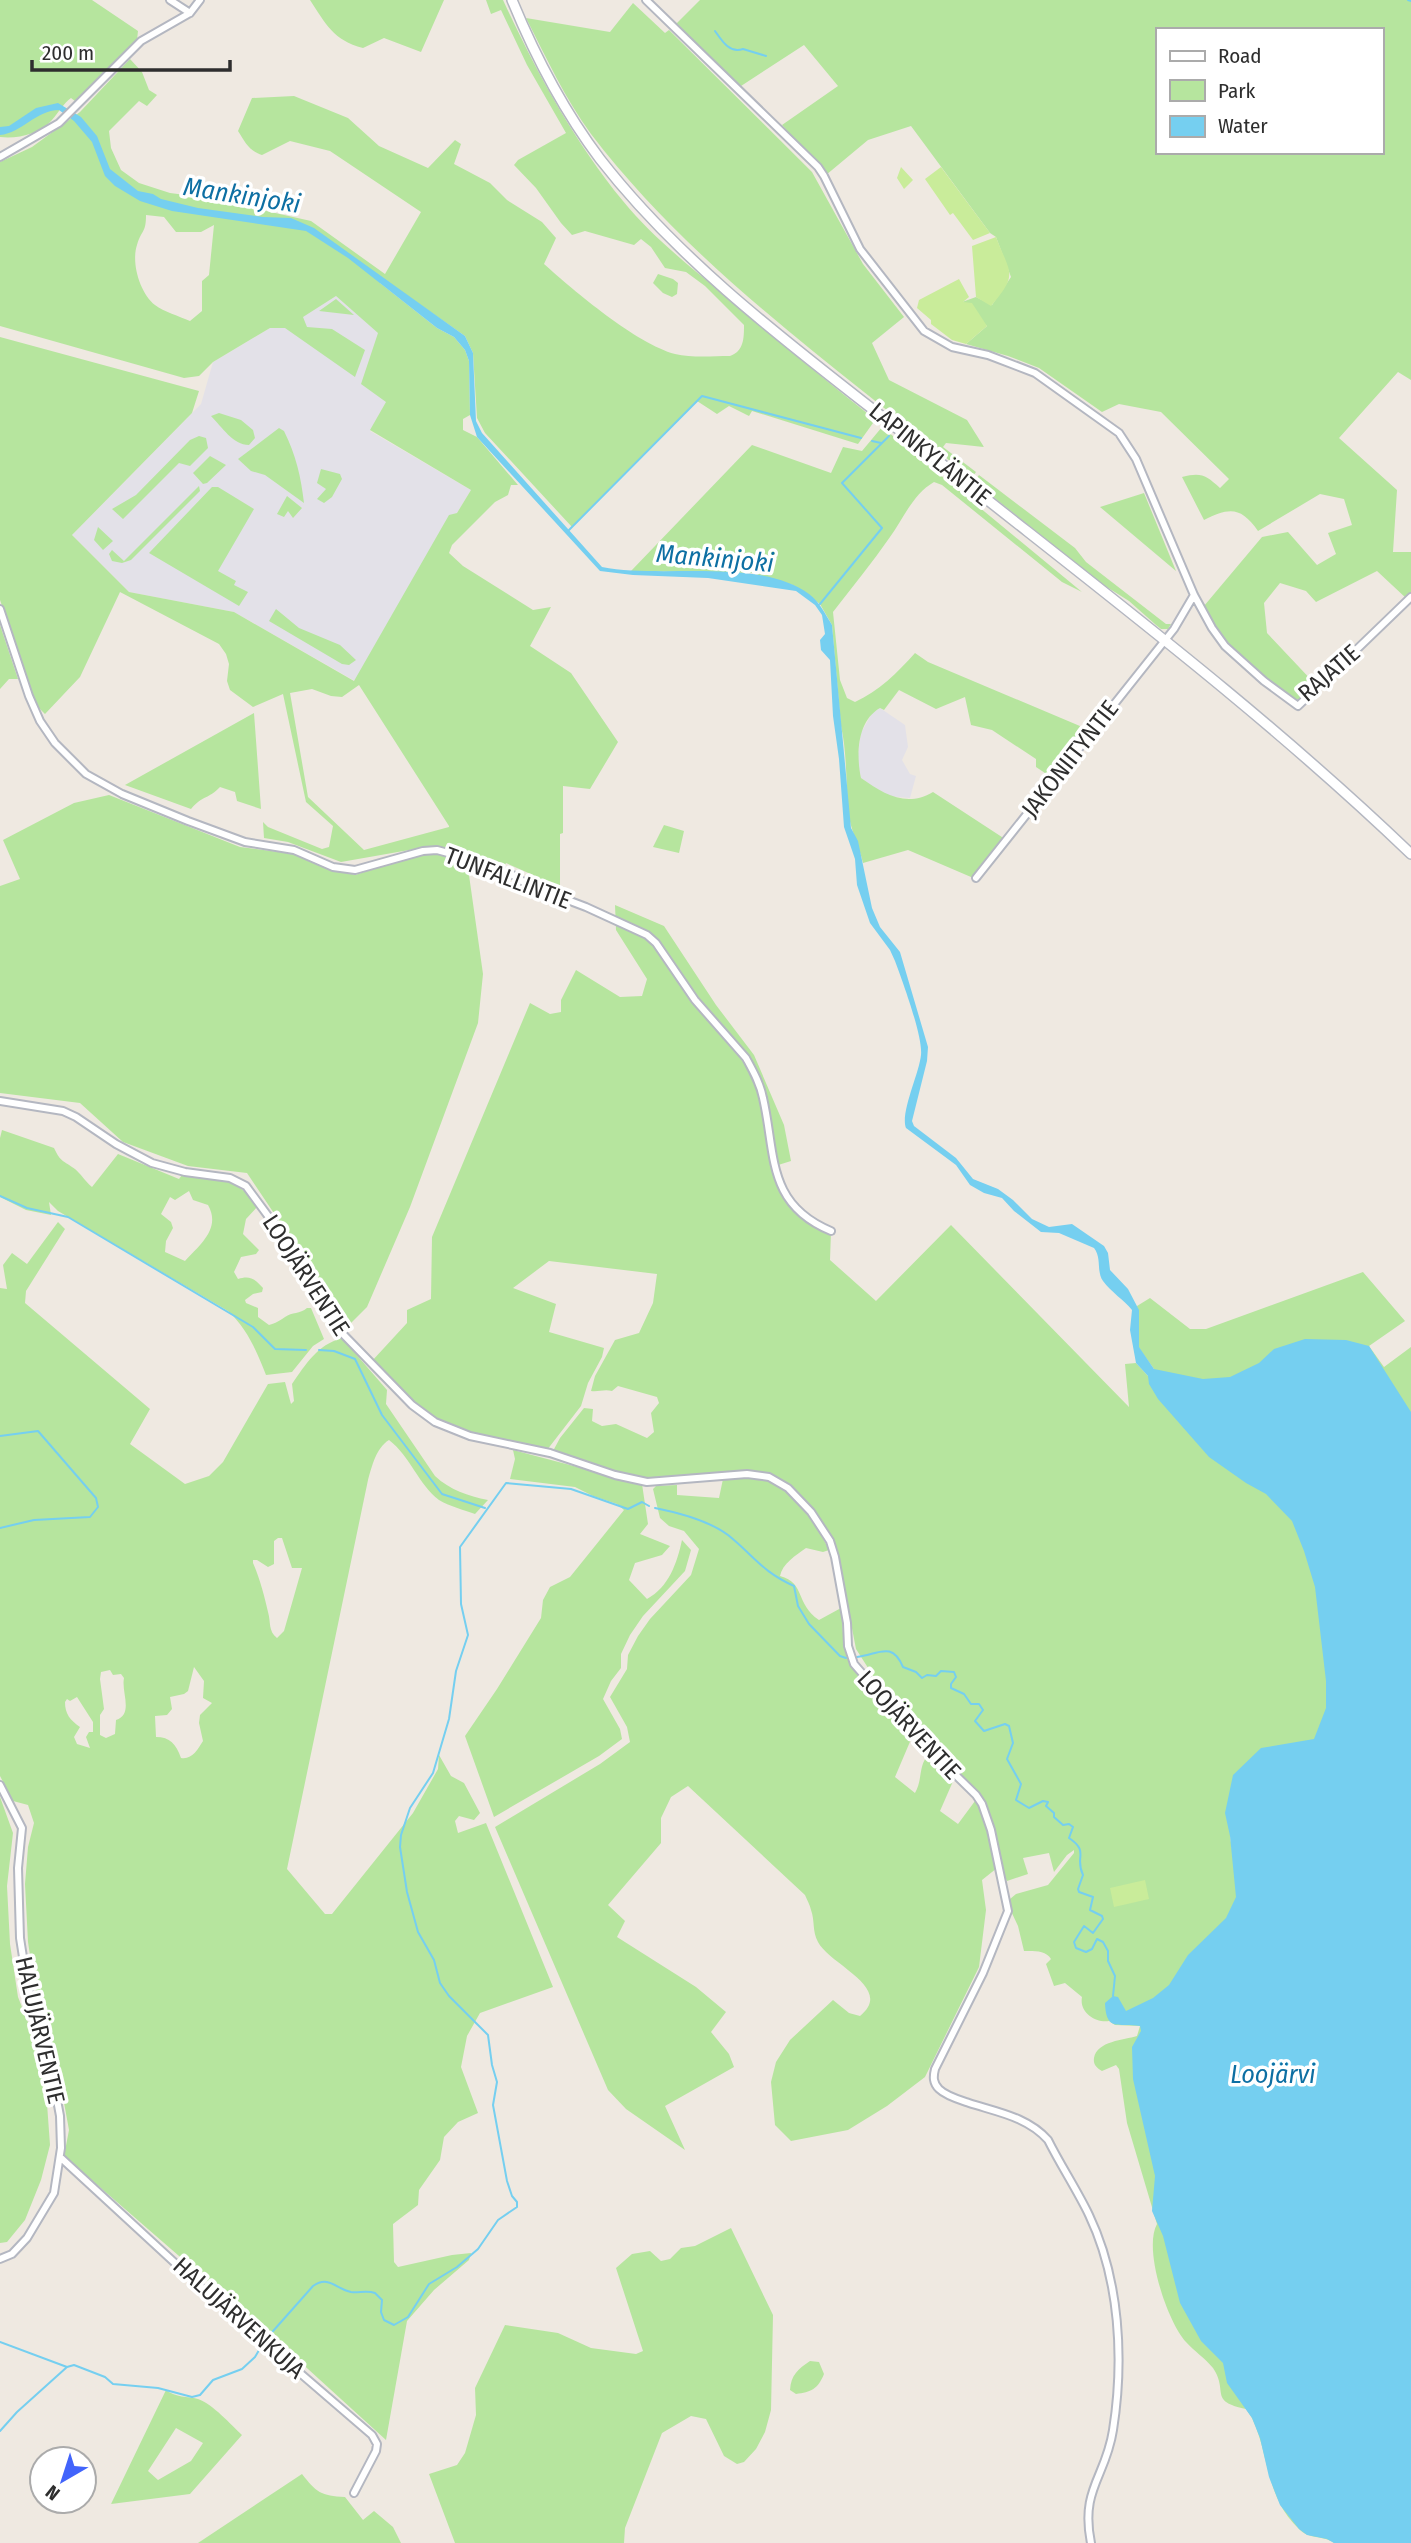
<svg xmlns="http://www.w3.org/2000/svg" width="1411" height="2543" font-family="'Fira Sans Condensed',sans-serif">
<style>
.industrial{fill:#e3e1e8}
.green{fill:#b6e59e;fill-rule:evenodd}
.pitch{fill:#c9ec9a}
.water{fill:#75cff0}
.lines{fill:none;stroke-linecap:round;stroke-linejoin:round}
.stream{stroke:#75cff0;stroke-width:2}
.minor-casing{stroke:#b4b7c1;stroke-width:10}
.secondary-casing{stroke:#b4b7c1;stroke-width:12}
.minor{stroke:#fff;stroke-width:6}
.secondary{stroke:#fff;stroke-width:9}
.labels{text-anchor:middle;stroke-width:7;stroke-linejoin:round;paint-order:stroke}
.street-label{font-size:24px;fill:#2e2e2e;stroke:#fff}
.water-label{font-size:26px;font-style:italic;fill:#0d6fa3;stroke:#fff}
</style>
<rect width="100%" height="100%" fill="#efe9e1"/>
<path class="industrial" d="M336,296L410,360L370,431L471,490L457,513L449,516L355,681L234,612L129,592L72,535L201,404L213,362L270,328H285Z
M880,708L905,725L908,747L902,760L910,774L916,776L910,798L886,796L861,778L857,759L861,733L872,713Z"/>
<path class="green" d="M0,0H92L138,31L137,40L75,101L71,98C63,104 59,112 52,120C40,134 18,139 0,137Z
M310,0H444L421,52L384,38L363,48C333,40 326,24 310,0Z
M486,0H503C536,71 573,140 623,201C650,234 683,261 716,288C767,332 819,375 872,417L873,423L858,444L752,411L749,416L729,406L717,414L697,401L572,527L485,433L477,418L473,353L465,336L382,278L380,283L437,328L454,337L465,350L469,361L470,415L463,419V430L477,437L518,485H511L508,495L495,502L452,545L449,553L463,566L533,610L551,607L530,646L571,673L618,742L590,789L563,786V833L560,834V892L554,893L538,884L533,875L506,863L504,867L465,852L432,846L341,862L288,842L264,838L263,822L268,827L322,849L329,847L333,826L306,802L283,694L253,707L230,690L227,681L229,664L226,654L219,644L120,592L80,677L45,714L38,707L33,697L0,600V337L199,391L192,413L72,535L129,592L234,612L354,681L449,515L457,513L471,490L370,430L386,402L361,384L378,333L336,296L303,317L307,327L332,329L365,350L355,377L285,328H270L213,362L199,376L184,378L0,326V162L32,147L80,112L130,59L142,72L149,90L157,95L147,106L139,101L109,131L111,148L121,170L139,183L170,193L209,198L311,221L385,274L421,212L330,151L290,141L262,155C249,151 245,142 238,131L252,98L294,96L348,118L379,146L428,168L455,140L461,144L454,164L490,183L507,200L542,222L556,238L544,264C574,291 637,344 675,354C692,358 713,356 730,356C744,351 744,338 744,325L705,286L686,272L665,268L651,247L641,239L634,245L585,231L572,235L561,223L536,188L514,165L518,160L566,133L527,65L501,10L491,14ZM146,215L164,217L176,232H201L214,225L209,275L202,281V311L190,321C179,316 164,312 155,305C140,293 131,263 137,245C142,229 146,233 146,215ZM359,685L449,826V827L364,850L308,797L290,693L312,689L331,696L342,697Z
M700,0H1411V380L1398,372L1339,438L1397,490L1393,552H1411V592L1407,599L1377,571L1316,602L1306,591L1280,583L1264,603L1267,633L1316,685L1302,699H1293C1255,670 1225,650 1204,606L1262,537L1288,532L1317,565L1336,554L1328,533L1352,525L1344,499L1320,494L1258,531C1241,507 1230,507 1204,520L1182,477C1201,472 1206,475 1220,488L1229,479L1161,412L1119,404L1102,412L1039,368L1008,356L966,344L987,326L962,302L976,297L992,305L1011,277L996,237L990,233L911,126L868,140L826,175L782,125L838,86L804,45L741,86L676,24ZM1157,30H1381V152H1157Z
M633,3L665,33L669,30L812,172L863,264L904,317L872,343L889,380L967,420L984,447L946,443L943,447L976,472L973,476L967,475C837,367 695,270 591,134C565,99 546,57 526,18L610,32Z
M658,274L673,279L678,283L677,294L672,297L663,293L653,283Z
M336,299L354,315L319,311Z
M219,413L241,420L253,430L255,438L249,445C233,445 222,427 211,416Z
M882,427L1082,592L1062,582L942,485L934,482C913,494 903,519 890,537C872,563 852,587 833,612L840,680L847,698L855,702C879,691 897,673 915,653L928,662L1087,729L1086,732L1051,777L1036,767V759L992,730L971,725L965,697L936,709L899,690L884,710L880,708C857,721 856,755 861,778C884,794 906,808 933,792L1008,841L978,880L908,850L863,863C859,845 849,827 848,809C846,782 847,753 841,726L832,625L820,604L793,585L752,573L631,571L752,445L831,473L843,447L862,451Z
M279,428L284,431C296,455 301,477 304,503L265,475L251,471L238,459Z
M199,436L206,438L208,448L190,466L179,463L123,519L112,509L136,495L190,440Z
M210,456L226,465L207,483L203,484L193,473Z
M321,469L340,474L342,479L332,497L324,503L317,499L326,489L317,483Z
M979,475L1075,548L1086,562L1166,624H1171L1168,629H1161L1156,625L1129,601L1102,584L977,484L976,479Z
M199,486L200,491L131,560L122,563L112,561L109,554L112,550L124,561Z
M212,487H218L254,509L218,571L236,581L234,585L248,592L239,606L149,553Z
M1144,493L1176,571L1100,507Z
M287,496L302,508L293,518L288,511L284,517L277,514Z
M98,527L113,541L103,550L94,540Z
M276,609L299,628L340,645L356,660L349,665L342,664L269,621Z
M0,625L18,679H9L0,689Z
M254,713L261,809L237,801L235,792L220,787C209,799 203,795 191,809L125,785Z
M109,795L240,847L294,854L355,875L427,852L453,856L467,861L483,974L478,1023L410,1207L367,1307L349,1325L247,1173L188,1166L123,1142L80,1103L0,1093V886L20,879L3,840L74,803Z
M664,825L684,831L679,853L653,847Z
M615,905L664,926L716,1005L754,1055L784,1125L791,1161L775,1166L781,1188L810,1221L831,1231L830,1260L876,1301L951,1225L1129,1407L1125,1364L1136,1363L1148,1376L1154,1369L1139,1348L1137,1306L1150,1298L1190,1329H1206L1363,1272L1405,1321L1369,1346L1384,1367L1411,1347V1440L1294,1512L1311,1549L1349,1723L1230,1836L1337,2540L1334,2543C1324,2535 1309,2540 1299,2529C1265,2497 1270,2456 1252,2418L1246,2409C1208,2401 1229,2392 1213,2368C1205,2358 1194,2351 1186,2342C1167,2321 1143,2249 1157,2224L1127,2123L1119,2069L1116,2065L1102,2071C1097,2068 1093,2065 1094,2058C1097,2041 1124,2040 1137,2036L1140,2026L1115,2025L1109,2021C1095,2023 1079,2012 1082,1997L1065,1983L1054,1986L1046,1964L1051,1959C1046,1950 1033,1951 1024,1951L1018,1926L1010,1909V1899L1016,1894L1048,1885L1074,1853V1850L1067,1855L1054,1872L1049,1853L1023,1858L1028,1874L1007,1881L1004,1875L988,1810L977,1793L913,1728L886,1696L856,1649L838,1556L832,1540L822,1521L799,1493L780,1479L758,1471L648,1479L616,1472L553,1451L560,1438L584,1408L593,1409L592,1421L602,1426L616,1424L647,1438L654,1432L651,1413L659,1403L657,1397L618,1386L612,1391C604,1389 599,1392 591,1391L595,1376L615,1340L639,1333L653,1303L657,1274L549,1261L513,1288L556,1304L549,1332L604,1348L602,1357L588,1383L581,1406L547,1450C510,1440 470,1438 436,1419C411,1406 392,1381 372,1361L407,1323V1310L431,1299L432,1237L530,1003L550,1014L561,1012V1000L576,970L620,997L642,996L647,979L616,930Z
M2,1130L54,1148C61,1163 63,1160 75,1169C80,1173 85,1181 92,1187L118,1154L179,1179L182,1175C218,1179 234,1175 258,1206L246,1219L243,1234L259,1250L256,1254L241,1257L234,1272L238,1279C250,1275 255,1279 263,1288L262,1292L253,1294L245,1300L246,1303L258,1308V1317L269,1325C276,1323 279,1321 285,1317C292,1312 300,1314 307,1308H311L324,1339L313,1346L292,1372L266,1375C257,1352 247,1328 228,1311L58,1211L49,1202L51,1215L26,1210L0,1197V1138ZM189,1191L193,1200L208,1205C221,1228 201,1244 185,1261L165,1252L166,1241L173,1228L171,1222L161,1214L170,1197L175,1200Z
M58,1222L65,1229L26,1291L25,1303L150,1409L130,1444L185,1484L209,1476L223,1462L268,1384L285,1382L291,1404L294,1401L292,1384C306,1364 317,1345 342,1338L387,1390L386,1404L435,1476C450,1490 468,1496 488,1500L475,1514C464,1510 449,1506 439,1500C419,1485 410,1456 389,1440C376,1448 372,1466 368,1480L287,1869L325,1914H332L413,1813L438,1769L439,1755L451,1776L464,1783L480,1813L474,1820L459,1816L455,1821L458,1833L486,1823L553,1987L480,2013L467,2036L461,2067L478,2113L458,2122L444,2137L440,2160L419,2190L418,2205L393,2224L394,2262L398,2267L452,2255L471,2253L469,2260L434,2290L407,2321L386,2440L286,2349L64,2156L69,2130L61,2086L49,2032L35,1988L28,1942L25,1884L28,1847L34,1823L28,1805L13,1801L0,1776V1288L7,1289L3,1265L12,1253L27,1264ZM278,1538H282L292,1568H302L284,1631L277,1638C268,1631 271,1622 268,1612C265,1598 259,1576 253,1563V1560H257L268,1567L274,1564V1541ZM194,1667L204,1681L203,1698L212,1703L200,1715L199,1723L203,1741C198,1749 192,1760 181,1758C176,1744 170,1737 156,1737L155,1716L167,1715L172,1709L170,1697L184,1694L188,1691ZM110,1670L113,1675L121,1674L124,1678C121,1692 134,1714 116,1720L115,1734L106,1738L100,1735V1715L104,1709L100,1679L101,1672ZM77,1697L93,1722V1732H89L86,1737L90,1748L77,1744L74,1737L80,1727C70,1720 65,1714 65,1702L67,1699L70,1701Z
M513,1450L642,1484L648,1524L640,1534L670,1546L662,1555L635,1563L629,1580L647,1599C669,1587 677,1563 682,1540L691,1550L685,1571L643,1616L630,1635L621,1654V1668L611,1681L603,1699L620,1729L622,1739L599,1756L494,1817L465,1736L497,1689L541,1618L543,1600L550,1587L570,1577L624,1510L617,1504L593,1496L575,1487L510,1479L515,1459Z
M751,1475C758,1477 766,1478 772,1481C797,1490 818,1528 829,1550L823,1552L806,1548C796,1555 782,1564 780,1576C806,1583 795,1604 819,1620L841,1608L844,1646L850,1664L912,1737L895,1777L915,1793C923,1779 918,1765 929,1754L954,1779L940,1811L958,1824L975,1801L982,1811L997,1868L982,1880L986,1910L979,1967L925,2077L887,2106L848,2130L791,2141L775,2125L771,2082L776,2062L790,2040L833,2000L849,2013L860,2016C895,1988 830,1965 818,1942C812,1931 815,1921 811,1910C810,1905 807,1900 805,1895L688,1786L671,1797L661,1818V1843L608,1905L625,1921L617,1937L696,1987L726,2012L711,2032L729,2054L734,2067L665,2106L685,2150L626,2109L608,2090L495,1827L600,1764L630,1742L627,1727L610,1697L627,1669L628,1655L638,1636L650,1619L691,1575L699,1549L684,1531L669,1526L660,1518L653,1489L656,1486L677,1485V1495L719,1498L723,1479Z
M0,1797L13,1833L7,1886L10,1944L18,1997L35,2040L46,2090L50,2145L41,2180L25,2220L7,2242L0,2243Z
M731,2228L773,2315L771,2410L765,2432L756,2449L744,2462L737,2464L724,2456L706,2419L691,2416L662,2433L625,2528L624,2543H455L429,2474L457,2465L465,2453L476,2415L475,2388L505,2325L558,2333L591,2348L636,2354L643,2351L616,2268L632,2254L650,2251L661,2261L670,2259L681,2248L695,2246Z
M810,2361L819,2362L824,2374C818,2389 811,2392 796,2394L790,2390C791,2375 798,2369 810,2361Z
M166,2390C176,2398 187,2396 198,2399C214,2405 230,2424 242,2435L190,2494L111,2504ZM176,2428L203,2443L191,2461L158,2480L148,2471Z
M302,2474C316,2492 321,2496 345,2497L363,2520L374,2511L393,2527L401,2543H198Z"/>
<path class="pitch" d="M901,167L913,180L904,189L897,178Z
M941,167L990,233L973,240L953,213L950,215L925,179Z
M996,237C1010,274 1019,273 991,306L976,297L972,246Z
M959,279L969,297L963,302L972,303L987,326L966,344L952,340L931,324V320L917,308L919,300Z
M1145,1880L1149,1899L1114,1907L1110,1888Z"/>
<path class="water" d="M58,103L81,117L97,136L110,169L138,191L153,194L161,199L198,208L263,217L291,218L314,228L465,336L473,353L476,421L482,433L602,567C663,579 759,557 809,594C820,602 825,614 832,625L851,828L858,841L872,908L880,927L900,952L928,1047L927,1061L912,1121L914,1126L956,1158L973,1179L998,1189L1013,1200L1032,1219L1049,1227L1072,1224L1104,1246L1108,1253L1110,1270L1128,1289L1139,1310V1347L1154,1369L1203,1379L1230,1377L1259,1363L1274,1349L1305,1339L1346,1340L1369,1346L1411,1412V2543H1334L1327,2539L1307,2535L1299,2529L1280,2505L1269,2477L1260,2438L1252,2418L1227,2383L1223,2363L1201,2341L1180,2303L1163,2236L1152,2211L1155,2176L1133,2079L1132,2047L1141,2031L1140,2026C1119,2022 1106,2033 1105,2003L1113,1996L1118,1997L1126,2011L1153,1998L1169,1985L1188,1955L1226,1918L1236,1897L1230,1836L1225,1813L1233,1775L1261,1748L1314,1739L1326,1708V1681L1315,1587L1304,1551L1292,1521L1266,1494L1246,1483L1209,1457L1158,1399L1149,1384L1148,1376L1136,1363L1130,1330L1132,1310C1124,1300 1111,1292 1103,1281C1096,1271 1102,1258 1094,1248L1059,1233L1041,1232L1014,1211L1002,1198L984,1193L970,1185L956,1165L906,1128C900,1113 919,1074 921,1055C923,1036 902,980 895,961L890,950L870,923L857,885L855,859L844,827L839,759L833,716L830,660L821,650L820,640L825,634L822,615L815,605L796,591L708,578L633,575L600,571L477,437L470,415L469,361L465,350L454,337L437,328L348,258L306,231L172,211L140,201L115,186L105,176L92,142L74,121L59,110C36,110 22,133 0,135V127L9,126L36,108Z"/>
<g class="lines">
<path class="stream" d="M1408,0L1411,1
M715,31C722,41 730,54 743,49L766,56
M872,441L881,443
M569,530L702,396L861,438
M820,604L882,528L842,483L889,436
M0,1196L27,1208L68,1217L253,1327L275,1349L306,1350
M319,1350L334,1351L355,1359L382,1415L442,1494L485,1508
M0,1436L38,1431L96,1498L98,1507L90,1517L34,1520L0,1528
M655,1508C680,1513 715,1522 734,1540C757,1560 765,1573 794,1586L798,1606L809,1624L840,1656L846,1658
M857,1657C879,1654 892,1641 903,1667L916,1672L922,1678L927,1675L936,1676L941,1671L954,1672L956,1677L951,1684V1688L964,1694L971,1704H979L983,1710L975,1721L984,1731L1005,1724L1009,1726L1013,1743L1007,1759L1021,1784L1016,1800L1029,1808L1043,1801L1048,1802L1046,1806L1054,1813V1817L1063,1825L1069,1824L1073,1827L1069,1838C1090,1852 1074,1857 1083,1875L1078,1889L1079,1892L1093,1897L1090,1910L1102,1916L1103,1919L1093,1933L1084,1926L1074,1942L1076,1948L1086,1952L1092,1949L1097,1939L1103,1942L1108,1951V1961L1115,1976L1113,1996
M266,2339L313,2286C329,2275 336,2289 351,2292C359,2293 367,2290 375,2293L382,2300L381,2312L384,2320L394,2325L408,2317L429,2284L457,2267L478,2249L498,2220L517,2207V2202L512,2196L507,2181L493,2105L497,2082L492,2065L488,2035L449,1996L440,1983L434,1960L418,1932L407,1892L400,1847L401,1835L410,1808L433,1773L449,1719L456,1671L468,1635L461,1604L460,1547L506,1483L571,1489L628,1509L642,1502L649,1506
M0,2342L67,2367
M0,2431L17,2412L67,2367L74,2365L105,2377L113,2384L158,2388L192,2397L200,2395L213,2380L242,2369L255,2357L262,2345"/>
<g class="minor-casing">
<path id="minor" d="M170,0L190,13
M646,0L818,167L824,176L860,249L924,331L952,347L988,355L1035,373L1119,433L1136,459L1194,595L1212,628L1225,646L1264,681L1298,706L1411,597
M0,157L59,123L141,41L190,13L200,0
M0,609L29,696L40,721L55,743L86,774L122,794L188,821L245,842L294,850L333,867L355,870L423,851L437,850L485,863L515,876L528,885L586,907L647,935L656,943L695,1000L746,1058C753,1071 760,1083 763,1098C776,1154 766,1204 831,1231
M976,878L1174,629L1194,595
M0,1101L63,1111L76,1117L116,1144L152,1163L185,1172L230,1178L246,1186L274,1224L340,1331L412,1405L435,1422L470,1436L550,1453L615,1475L647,1482L747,1474L769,1477L788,1488L811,1512L830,1541L835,1557L847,1623L848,1646L854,1664L922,1742L976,1795L982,1804L991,1830L1008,1911L983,1973L935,2069C933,2077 933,2083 939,2089C946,2096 960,2100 969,2103C997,2112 1028,2117 1048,2140C1061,2166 1077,2190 1089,2215C1120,2280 1124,2360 1113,2430C1106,2477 1080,2489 1091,2543
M0,1785L22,1828L18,1868L20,1938L28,1989L45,2035L52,2073L60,2116L61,2148L54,2193L27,2238L12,2254L0,2259
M60,2157L214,2299L372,2435L377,2444L376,2451L354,2493"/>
</g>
<g class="secondary-casing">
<path id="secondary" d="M512,0C535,56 563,110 600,159C691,276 817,364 932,456C1094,585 1261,710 1411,854"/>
</g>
<use href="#minor" class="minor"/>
<use href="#secondary" class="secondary"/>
</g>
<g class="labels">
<g class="street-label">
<text transform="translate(930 454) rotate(39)" y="8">LAPINKYLÄNTIE</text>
<text transform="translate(1329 673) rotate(-41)" y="8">RAJATIE</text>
<text transform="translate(1070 759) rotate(-52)" y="8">JAKONIITYNTIE</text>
<text transform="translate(508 878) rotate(21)" y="8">TUNFALLINTIE</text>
<text transform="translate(306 1275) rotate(57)" y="8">LOOJÄRVENTIE</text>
<text transform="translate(909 1725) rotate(47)" y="8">LOOJÄRVENTIE</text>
<text transform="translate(40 2030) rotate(77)" y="8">HALUJÄRVENTIE</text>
<text transform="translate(239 2318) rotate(42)" y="8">HALUJÄRVENKUJA</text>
</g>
<g class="water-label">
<text transform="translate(242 195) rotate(9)" y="9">Mankinjoki</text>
<text transform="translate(715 558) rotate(5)" y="9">Mankinjoki</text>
<text x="1273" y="2083">Loojärvi</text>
</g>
</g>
<rect x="1156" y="28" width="228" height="126" fill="#ffffff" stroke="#ababab" stroke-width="2"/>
<rect x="1170" y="51" width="35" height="10" fill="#ffffff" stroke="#ababab" stroke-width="2"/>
<text x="1218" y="63" font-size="21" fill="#2e2e2e">Road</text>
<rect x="1170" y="80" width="35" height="21" fill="#b6e59e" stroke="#ababab" stroke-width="2"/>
<text x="1218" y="98" font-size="21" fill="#2e2e2e">Park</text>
<rect x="1170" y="116" width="35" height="21" fill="#75cff0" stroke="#ababab" stroke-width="2"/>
<text x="1218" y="133" font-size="21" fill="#2e2e2e">Water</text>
<g transform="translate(63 2480) rotate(219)"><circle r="33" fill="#ffffff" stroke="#ababab" stroke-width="2"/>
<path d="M0-5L12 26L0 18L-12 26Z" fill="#4264fb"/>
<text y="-10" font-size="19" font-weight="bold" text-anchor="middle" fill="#2e2e2e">N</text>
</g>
<path d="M32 60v10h198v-10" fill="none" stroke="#2e2e2e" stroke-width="3.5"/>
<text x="42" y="60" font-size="21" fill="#2e2e2e" stroke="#ffffff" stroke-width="5" paint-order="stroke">200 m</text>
</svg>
